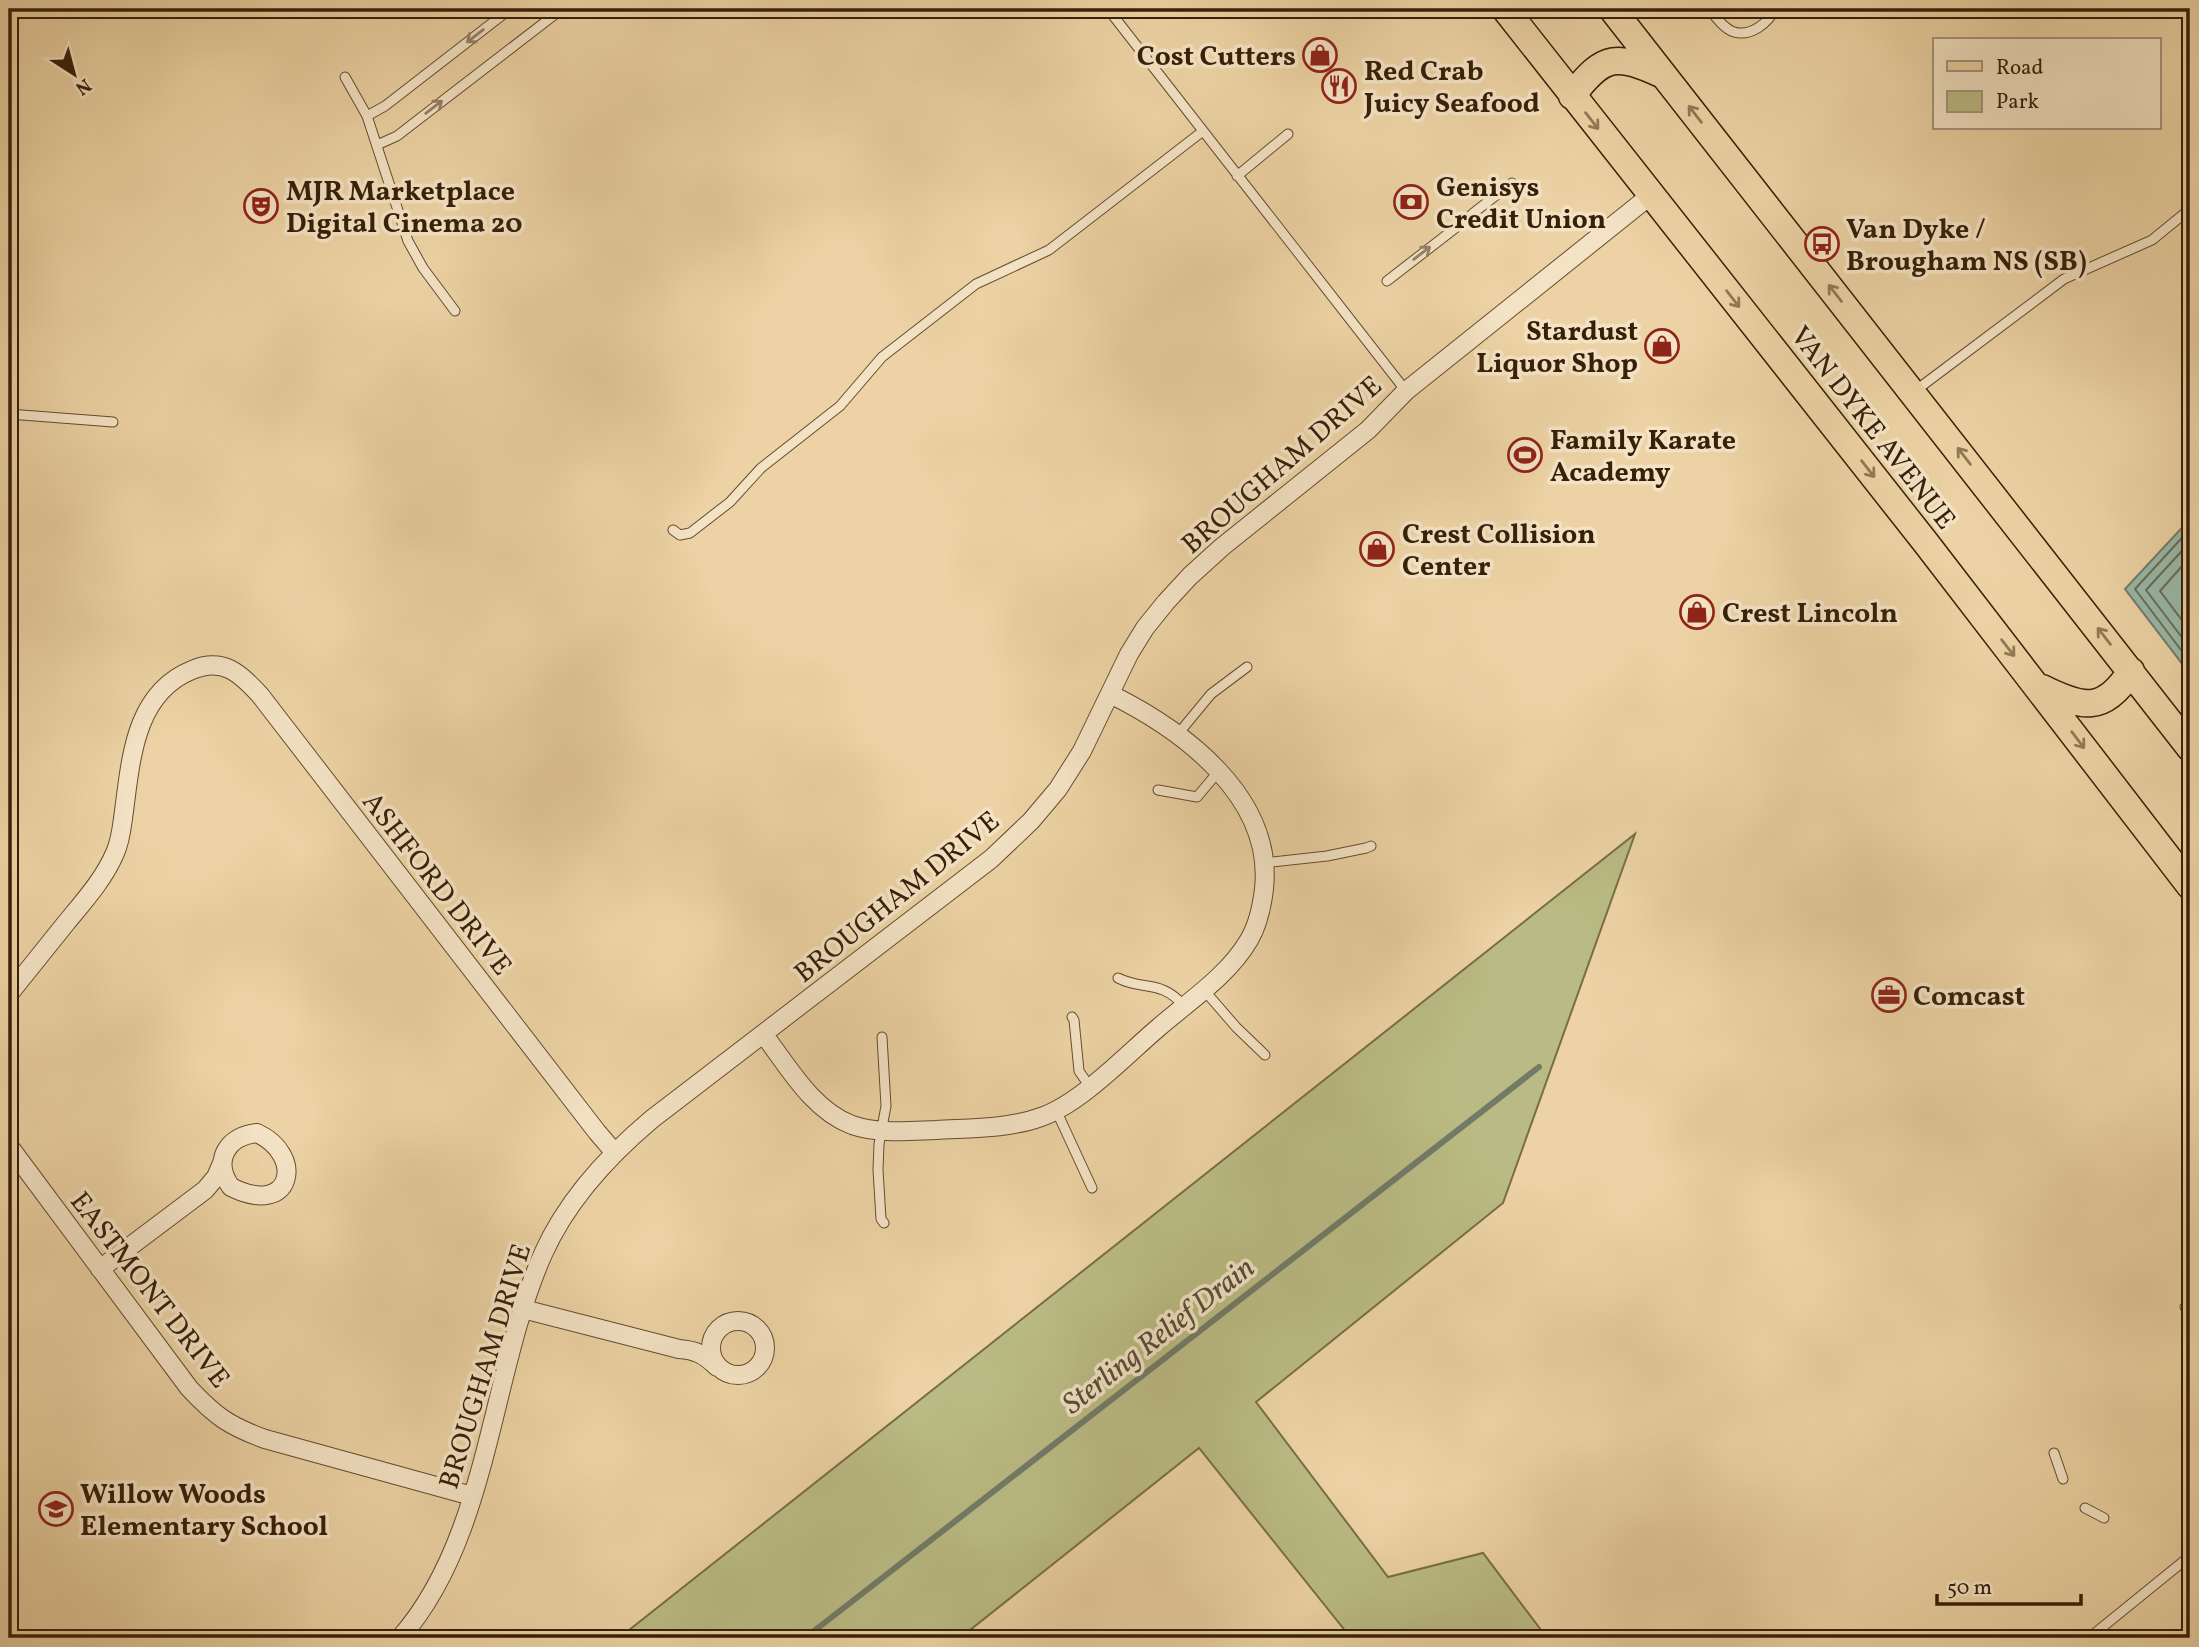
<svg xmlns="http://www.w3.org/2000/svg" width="2199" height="1647" font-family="Vollkorn,serif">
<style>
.green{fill:#babb84;stroke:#786e46;stroke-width:2}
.water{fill:#99b8a8;stroke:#727b68;stroke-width:2}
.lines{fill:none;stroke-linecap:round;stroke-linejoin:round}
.shore{stroke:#686c58;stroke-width:2}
.stream{stroke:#727b68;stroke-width:6}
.service-casing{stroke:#644c2f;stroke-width:11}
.minor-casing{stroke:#644c2f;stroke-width:20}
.primary-casing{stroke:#372008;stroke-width:29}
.service{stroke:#f3e2c4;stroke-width:9}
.minor{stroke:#f3e2c4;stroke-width:18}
.primary{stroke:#ecd2a4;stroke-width:26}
.oneway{stroke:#958166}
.oneway2{stroke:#927956}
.labels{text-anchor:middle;stroke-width:7;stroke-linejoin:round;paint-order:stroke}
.poi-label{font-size:28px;font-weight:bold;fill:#372008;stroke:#f3e2c4;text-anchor:start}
.street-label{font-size:28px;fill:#372008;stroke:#f3e2c4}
.water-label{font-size:30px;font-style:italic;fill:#544e38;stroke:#f3e2c4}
</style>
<rect width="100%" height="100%" fill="#ecd2a4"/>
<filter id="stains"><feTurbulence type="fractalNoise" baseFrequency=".00286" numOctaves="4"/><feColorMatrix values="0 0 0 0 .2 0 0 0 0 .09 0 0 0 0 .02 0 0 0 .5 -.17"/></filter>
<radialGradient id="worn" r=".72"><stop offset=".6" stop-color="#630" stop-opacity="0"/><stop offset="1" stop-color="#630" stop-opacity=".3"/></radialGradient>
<path class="green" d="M1635,834L1503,1203L1256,1402L1388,1577L1483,1553L1547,1638H1351L1199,1448L960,1638H619Z"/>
<path class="water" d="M2190,519V674L2125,589Z"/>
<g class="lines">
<path class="shore" d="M2190,529L2135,589L2190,662
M2190,542L2146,590L2190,648
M2190,557L2160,591L2190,631"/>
<path class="stream" d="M805,1638L1539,1067"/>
<g class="service-casing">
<path id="service" d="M1108,9L1406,391
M1709,9C1715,16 1724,29 1734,32C1751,37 1768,23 1775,9
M345,77L367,116L408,241L423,268L455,311
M367,116L385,106L510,9
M377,145L397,136L562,9
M1237,176L1288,134
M1472,214L1512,183
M1387,281L1458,226
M1915,391L2064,279L2152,240L2190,209
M9,414L113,422
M673,530L680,535L690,533L730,502L761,468L840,406L882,357L976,284L1049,250L1203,131
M1178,734L1211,694L1247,667
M1158,790L1197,797L1218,772
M1264,863L1327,856L1366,848L1371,846
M1118,978C1143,991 1161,979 1184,1006
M1204,990L1236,1027L1265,1055
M1072,1017L1074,1020L1079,1071L1090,1087
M882,1037L886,1106L879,1144L878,1170L881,1219L884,1223
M1056,1110L1092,1188
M2185,1307L2190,1314
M2054,1453L2063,1479
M2085,1508L2104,1518
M2089,1638L2190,1556"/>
</g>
<g class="minor-casing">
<path id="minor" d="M9,994C28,970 47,947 66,923C84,901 104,879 115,853C121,840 122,825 124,811C131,758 135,693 192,670C223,657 240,673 260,695L597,1132L615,1153
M764,1035C788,1066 812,1110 852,1125C878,1134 908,1131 936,1130C970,1128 1008,1129 1041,1117C1081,1103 1125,1056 1158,1028C1189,1001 1228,976 1249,940C1258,925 1262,906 1264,889C1274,797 1183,730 1110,694
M257,1133C305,1155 293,1218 231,1187C212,1161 227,1136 257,1133Z
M9,1146L189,1388C215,1416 229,1426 265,1439L472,1496
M100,1269L205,1190L216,1177L222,1163
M523,1309L679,1349C696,1350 705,1355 717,1367
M711 1348a27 27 0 1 1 54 0a27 27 0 1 1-54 0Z
M400,1638C489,1537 490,1374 543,1254C567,1200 608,1156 652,1119L991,859L1031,821L1058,789L1082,751L1129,654L1145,628L1166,602L1190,576L1222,547L1368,430L1406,391L1651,195"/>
</g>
<g class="primary-casing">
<path id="primary" d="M1505,9L1926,543L2190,886
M1612,9L2190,748
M1572,96C1604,53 1617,54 1663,75
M2042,688C2082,708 2104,714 2131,671"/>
</g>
<use href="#service" class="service"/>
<use href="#minor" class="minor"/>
<use href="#primary" class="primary"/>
</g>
<defs><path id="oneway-shaft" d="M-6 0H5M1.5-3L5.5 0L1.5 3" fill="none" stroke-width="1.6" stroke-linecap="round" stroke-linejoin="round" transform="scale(1.75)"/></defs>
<g class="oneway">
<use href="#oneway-shaft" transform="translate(475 36) rotate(142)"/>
<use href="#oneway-shaft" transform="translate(434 107) rotate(-38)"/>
<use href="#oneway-shaft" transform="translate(1422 253) rotate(-38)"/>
</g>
<g class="oneway2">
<use href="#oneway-shaft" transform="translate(1695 114) rotate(-128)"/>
<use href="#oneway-shaft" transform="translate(1592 121) rotate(52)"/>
<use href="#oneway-shaft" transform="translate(1835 293) rotate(-128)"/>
<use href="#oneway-shaft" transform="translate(1733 299) rotate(52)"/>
<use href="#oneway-shaft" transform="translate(1964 456) rotate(-128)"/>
<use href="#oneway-shaft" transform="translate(1868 469) rotate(52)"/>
<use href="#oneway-shaft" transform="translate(2104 636) rotate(-128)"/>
<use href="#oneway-shaft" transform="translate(2008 648) rotate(52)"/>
<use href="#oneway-shaft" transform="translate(2078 740) rotate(53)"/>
</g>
<defs>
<g id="shop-ring" transform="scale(1.75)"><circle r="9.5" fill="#f3e2c4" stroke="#8f2418" stroke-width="1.5"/><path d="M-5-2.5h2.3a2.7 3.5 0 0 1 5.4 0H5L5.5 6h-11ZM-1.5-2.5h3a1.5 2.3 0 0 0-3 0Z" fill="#8f2418"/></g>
<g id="restaurant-ring" transform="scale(1.75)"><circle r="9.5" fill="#f3e2c4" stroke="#8f2418" stroke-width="1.5"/><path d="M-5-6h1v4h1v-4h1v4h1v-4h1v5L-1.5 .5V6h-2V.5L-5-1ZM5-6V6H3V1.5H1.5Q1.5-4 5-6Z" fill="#8f2418"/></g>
<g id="bank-ring" transform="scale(1.75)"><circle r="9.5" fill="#f3e2c4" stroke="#8f2418" stroke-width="1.5"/><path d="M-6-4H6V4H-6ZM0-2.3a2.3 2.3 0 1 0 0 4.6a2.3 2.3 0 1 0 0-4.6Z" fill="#8f2418"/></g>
<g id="theatre-ring" transform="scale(1.75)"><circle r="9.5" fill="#f3e2c4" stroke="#8f2418" stroke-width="1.5"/><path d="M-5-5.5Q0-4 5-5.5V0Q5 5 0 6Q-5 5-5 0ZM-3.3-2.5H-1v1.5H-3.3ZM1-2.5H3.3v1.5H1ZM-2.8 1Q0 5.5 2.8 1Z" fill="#8f2418"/></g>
<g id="bus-ring" transform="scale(1.75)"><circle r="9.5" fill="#f3e2c4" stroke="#8f2418" stroke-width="1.5"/><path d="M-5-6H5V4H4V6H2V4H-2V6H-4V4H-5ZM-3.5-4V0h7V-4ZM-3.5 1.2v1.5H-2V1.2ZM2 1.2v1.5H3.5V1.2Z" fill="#8f2418"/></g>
<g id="stadium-ring" transform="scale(1.75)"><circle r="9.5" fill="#f3e2c4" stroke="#8f2418" stroke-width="1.5"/><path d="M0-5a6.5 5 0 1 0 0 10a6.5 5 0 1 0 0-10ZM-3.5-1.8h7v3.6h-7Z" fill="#8f2418"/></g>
<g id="office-ring" transform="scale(1.75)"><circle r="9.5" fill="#f3e2c4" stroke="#8f2418" stroke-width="1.5"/><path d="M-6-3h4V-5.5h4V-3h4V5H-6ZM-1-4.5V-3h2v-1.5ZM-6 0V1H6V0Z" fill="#8f2418"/></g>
<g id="school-ring" transform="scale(1.75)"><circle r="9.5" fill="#f3e2c4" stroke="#8f2418" stroke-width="1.5"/><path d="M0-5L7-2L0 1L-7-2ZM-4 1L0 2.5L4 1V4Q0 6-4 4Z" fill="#8f2418"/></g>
</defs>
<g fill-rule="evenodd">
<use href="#shop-ring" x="1320" y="55"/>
<use href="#restaurant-ring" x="1339" y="86"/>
<use href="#bank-ring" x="1411" y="202"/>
<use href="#theatre-ring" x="261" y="206"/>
<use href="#bus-ring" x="1822" y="244"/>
<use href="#shop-ring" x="1662" y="346"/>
<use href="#stadium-ring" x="1525" y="455"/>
<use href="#shop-ring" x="1377" y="549"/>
<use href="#shop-ring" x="1697" y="612"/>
<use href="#office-ring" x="1889" y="995"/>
<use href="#school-ring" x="56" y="1509"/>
</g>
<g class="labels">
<g class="poi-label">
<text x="1296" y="65" text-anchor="end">Cost Cutters</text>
<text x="1364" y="80">Red Crab<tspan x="1364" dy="32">Juicy Seafood</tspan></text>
<text x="1436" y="196">Genisys<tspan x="1436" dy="32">Credit Union</tspan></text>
<text x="286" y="200">MJR Marketplace<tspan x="286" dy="32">Digital Cinema 20</tspan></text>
<text x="1846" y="238">Van Dyke /<tspan x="1846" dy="32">Brougham NS (SB)</tspan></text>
<text x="1638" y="340" text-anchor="end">Stardust<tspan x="1638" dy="32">Liquor Shop</tspan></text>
<text x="1550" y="449">Family Karate<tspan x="1550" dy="32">Academy</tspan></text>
<text x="1402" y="543">Crest Collision<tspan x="1402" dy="32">Center</tspan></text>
<text x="1722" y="622">Crest Lincoln</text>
<text x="1913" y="1005">Comcast</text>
<text x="80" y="1503">Willow Woods<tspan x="80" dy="32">Elementary School</tspan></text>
</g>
<g class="street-label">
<text transform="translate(1874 427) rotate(52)" y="10">VAN DYKE AVENUE</text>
<text transform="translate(1281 464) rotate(-41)" y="10">BROUGHAM DRIVE</text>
<text transform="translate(438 883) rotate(52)" y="10">ASHFORD DRIVE</text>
<text transform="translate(896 896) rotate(-39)" y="10">BROUGHAM DRIVE</text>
<text transform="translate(151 1289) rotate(52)" y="10">EASTMONT DRIVE</text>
<text transform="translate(484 1366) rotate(-73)" y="10">BROUGHAM DRIVE</text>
</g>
<g class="water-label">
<text transform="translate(1158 1335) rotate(-38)" y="10">Sterling Relief Drain</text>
</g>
</g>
<rect width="2199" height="1647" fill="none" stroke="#ecd2a4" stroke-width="35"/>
<rect x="10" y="10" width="2178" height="1626" fill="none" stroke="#372008" stroke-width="3.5"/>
<rect x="18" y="18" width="2164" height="1612" fill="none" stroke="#372008" stroke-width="2"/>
<rect x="1933" y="38" width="228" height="91" fill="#f3e2c4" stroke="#a89479" stroke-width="2"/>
<rect x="1947" y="61" width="35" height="10" fill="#ecd2a4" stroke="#a89479" stroke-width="2"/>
<text x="1996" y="74" font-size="21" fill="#372008">Road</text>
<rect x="1947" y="91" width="35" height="21" fill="#babb84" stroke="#a89479" stroke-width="2"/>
<text x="1996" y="108" font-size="21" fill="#372008">Park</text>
<g transform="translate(74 74) rotate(144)" stroke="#f3e2c4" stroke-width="5" paint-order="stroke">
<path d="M0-5L12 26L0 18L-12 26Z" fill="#372008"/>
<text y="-10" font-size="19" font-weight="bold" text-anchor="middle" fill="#372008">N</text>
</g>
<path d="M1937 1594v10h144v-10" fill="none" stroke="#372008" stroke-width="3.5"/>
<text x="1947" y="1594" font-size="21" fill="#372008" stroke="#f3e2c4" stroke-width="5" paint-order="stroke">50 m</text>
<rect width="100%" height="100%" filter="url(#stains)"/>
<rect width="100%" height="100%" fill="url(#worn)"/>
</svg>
